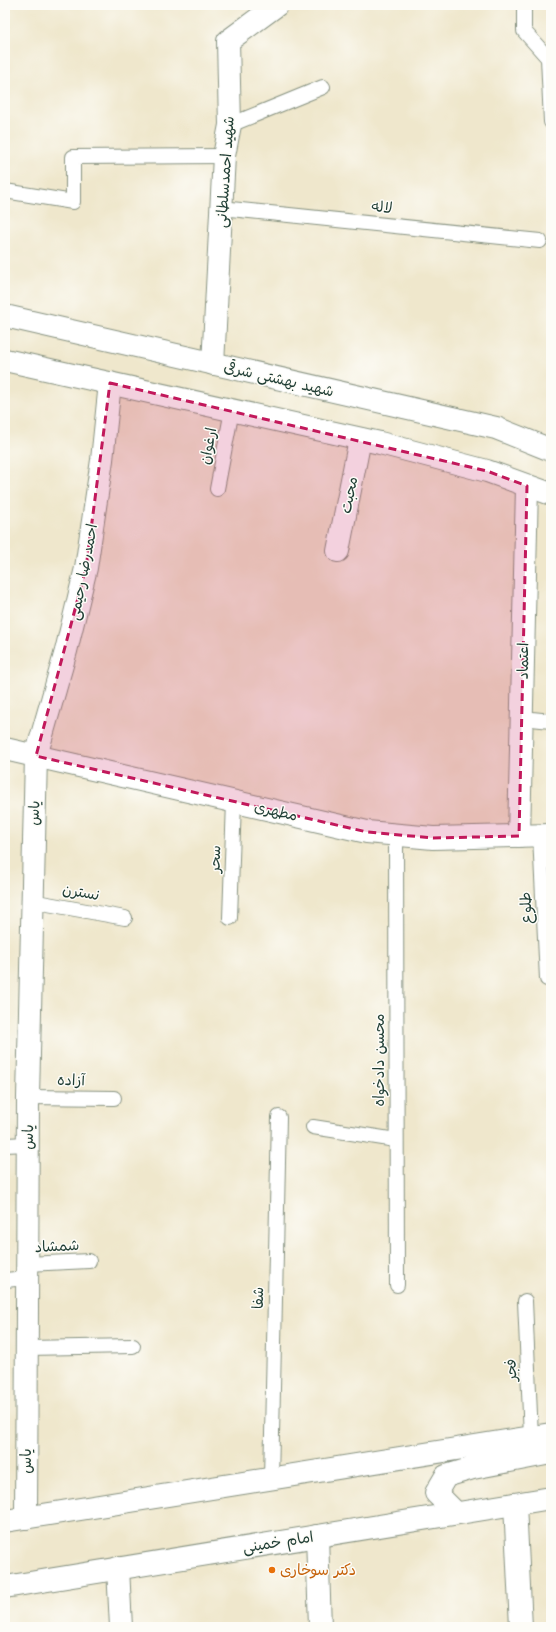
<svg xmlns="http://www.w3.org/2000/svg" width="556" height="1632" font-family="'Shantell Sans','Playpen Sans Arabic',sans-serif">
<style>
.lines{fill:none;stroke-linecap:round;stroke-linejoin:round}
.service-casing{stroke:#879280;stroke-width:16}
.minor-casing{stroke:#879280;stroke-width:24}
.tertiary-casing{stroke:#879280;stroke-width:24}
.secondary-casing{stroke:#879280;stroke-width:24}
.service{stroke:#fff;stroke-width:14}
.minor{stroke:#fff;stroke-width:22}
.tertiary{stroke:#fff;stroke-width:22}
.secondary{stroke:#fff;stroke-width:22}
.marked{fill:#c2185b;fill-opacity:0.2;stroke:#c2185b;stroke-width:3;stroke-dasharray:8 5;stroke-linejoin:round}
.food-dot{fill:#e8710a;stroke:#fdfcf7;stroke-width:1.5}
.labels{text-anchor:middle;stroke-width:3;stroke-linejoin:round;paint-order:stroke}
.street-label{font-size:15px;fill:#1f3d34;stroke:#fdfcf7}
.food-label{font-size:15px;fill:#c56008;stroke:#fdfcf7;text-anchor:start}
</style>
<rect width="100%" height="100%" fill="#fdfcf7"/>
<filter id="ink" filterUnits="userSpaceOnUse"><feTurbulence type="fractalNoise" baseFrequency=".025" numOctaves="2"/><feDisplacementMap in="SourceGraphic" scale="8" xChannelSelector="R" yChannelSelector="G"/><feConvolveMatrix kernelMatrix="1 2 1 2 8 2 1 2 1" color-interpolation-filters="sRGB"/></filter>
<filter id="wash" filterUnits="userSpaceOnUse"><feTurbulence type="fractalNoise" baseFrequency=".012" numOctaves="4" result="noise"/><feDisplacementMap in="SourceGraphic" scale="16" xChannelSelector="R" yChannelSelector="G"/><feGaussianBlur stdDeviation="0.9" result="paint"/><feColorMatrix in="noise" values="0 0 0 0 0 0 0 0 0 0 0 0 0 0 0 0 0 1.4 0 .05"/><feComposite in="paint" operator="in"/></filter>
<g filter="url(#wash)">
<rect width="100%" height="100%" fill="#efe7cc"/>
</g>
<g filter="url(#ink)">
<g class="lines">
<g class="service-casing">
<path id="service" d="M524,5V31L548,58L551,122
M230,125L323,87
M5,191L73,202V157L224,156
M221,208L540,241
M217,489L232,410
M522,718L551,721
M396,835L397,1285
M540,836L547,979
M31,901L125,918
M230,918L234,801
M28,1097L114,1098
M313,1127L396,1140
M5,1145L28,1144
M27,1264L89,1261
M5,1280L27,1278
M525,1301L531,1437
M27,1348L133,1346
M271,1479L279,1117"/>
</g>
<g class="minor-casing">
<path id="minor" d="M213,364L224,156L230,125L228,41L277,5
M338,551L360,439
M519,836L527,486
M515,1504L521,1627
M26,1518L28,1097L36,756L66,651L86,568L102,460L110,383
M317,1536L320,1627
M118,1568L121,1627"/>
</g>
<g class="tertiary-casing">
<path id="tertiary" d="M5,316L496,428L551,450
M5,360L380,443L487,471L551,494
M5,749L367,832L433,838L551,835"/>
</g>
<g class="secondary-casing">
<path id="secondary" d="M456,1513L436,1493L446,1476L473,1468L551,1453
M5,1521L551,1434
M5,1587L551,1498"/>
</g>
<use href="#service" class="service"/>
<use href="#minor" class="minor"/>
<use href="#tertiary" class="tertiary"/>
<use href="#secondary" class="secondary"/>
</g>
</g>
<path class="marked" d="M110,383L487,471L527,486L519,836L433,838L367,832L36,756L86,568Z"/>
<circle class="food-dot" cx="272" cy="1570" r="4"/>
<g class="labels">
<g class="street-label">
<text transform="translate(225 172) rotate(-86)" y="5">شهید احمدسلطانی</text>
<text transform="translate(382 207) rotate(6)" y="5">لاله</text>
<text transform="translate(279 379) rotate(13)" y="5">شهید بهشتی شرقی</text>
<text transform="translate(208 446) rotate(-79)" y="5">ارغوان</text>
<text transform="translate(349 495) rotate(-79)" y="5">محبت</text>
<text transform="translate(83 572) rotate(-79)" y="5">احمدرضا رحیمی</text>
<text transform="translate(523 661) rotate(-89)" y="5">اعتماد</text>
<text transform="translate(276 811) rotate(13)" y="5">مطهری</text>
<text transform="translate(34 813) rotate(-88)" y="5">یاس</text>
<text transform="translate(215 859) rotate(-88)" y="5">سحر</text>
<text transform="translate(81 892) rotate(10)" y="5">نسترن</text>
<text transform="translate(526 908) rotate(-93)" y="5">طلوع</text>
<text transform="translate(379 1060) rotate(-90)" y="5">محسن دادخواه</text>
<text transform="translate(71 1080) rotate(1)" y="5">آزاده</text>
<text transform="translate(28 1137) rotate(-89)" y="5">یاس</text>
<text transform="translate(57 1246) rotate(-3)" y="5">شمشاد</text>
<text transform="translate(258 1298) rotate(-89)" y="5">شفا</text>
<text transform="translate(511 1370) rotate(-93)" y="5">فجر</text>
<text transform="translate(26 1461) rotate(-90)" y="5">یاس</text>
<text transform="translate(278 1542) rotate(-9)" y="5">امام خمینی</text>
</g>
<g class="food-label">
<text x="280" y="1575">دکتر سوخاری</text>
</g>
</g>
<rect width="556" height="1632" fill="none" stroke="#fdfcf7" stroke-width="20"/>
</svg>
